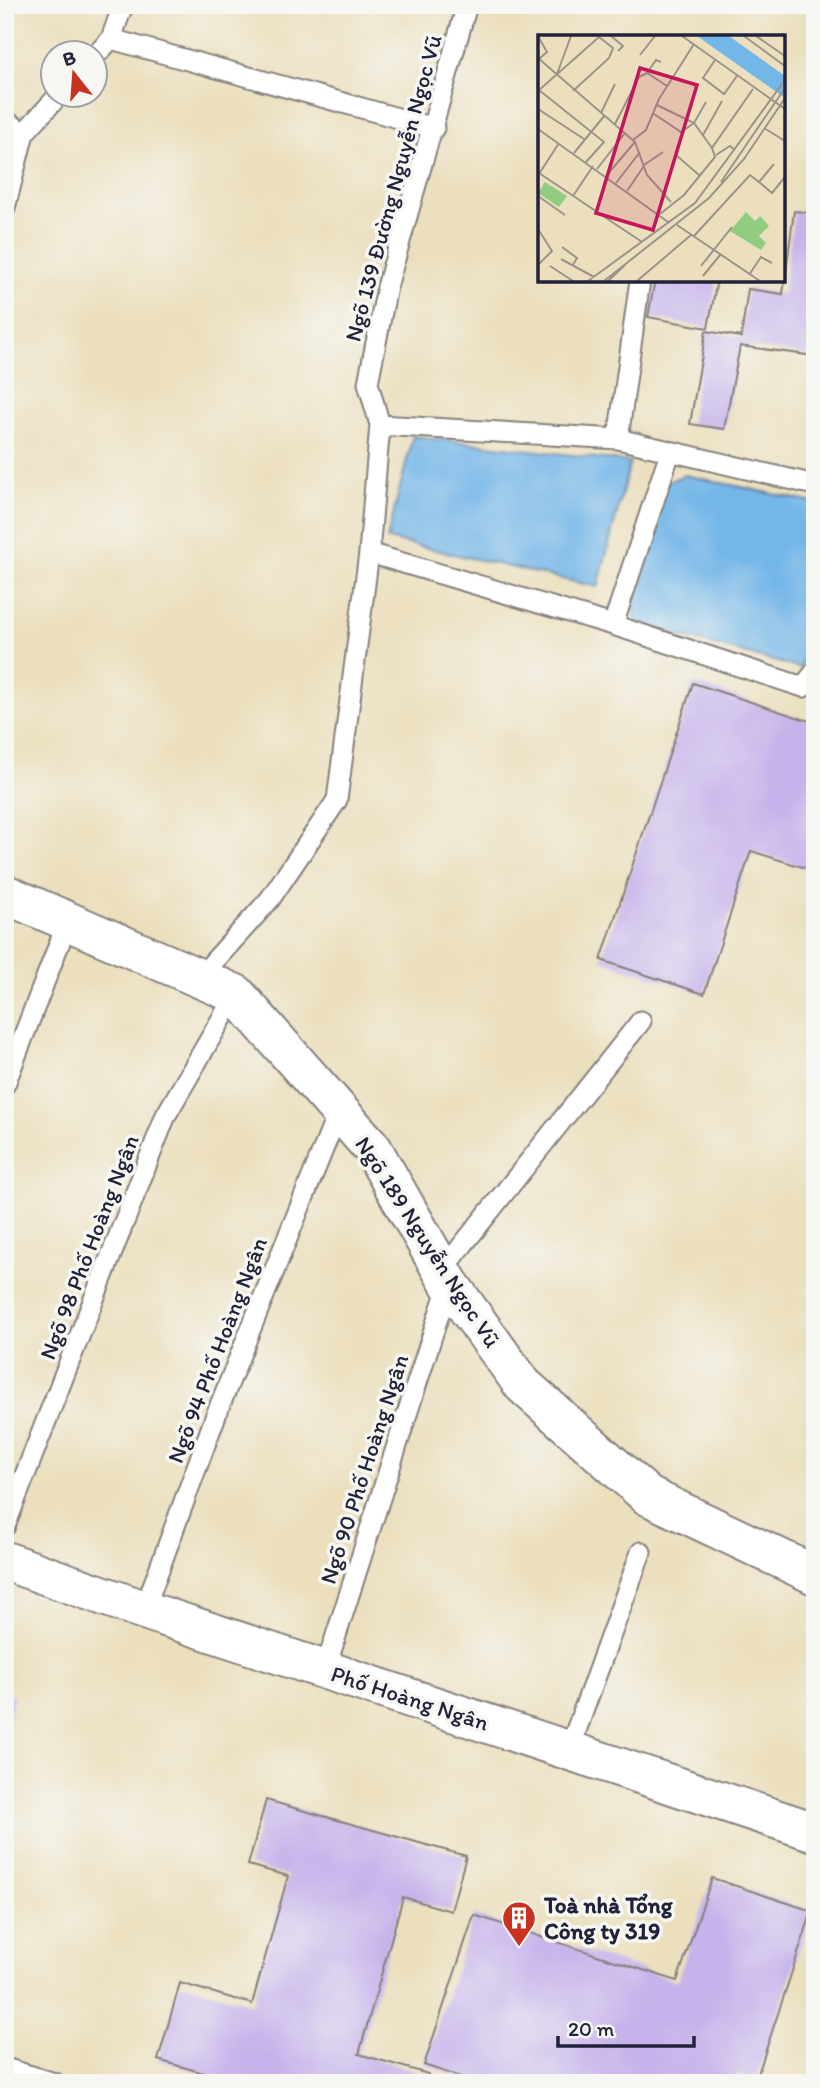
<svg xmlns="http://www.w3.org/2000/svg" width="820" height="2088" font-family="Itim,sans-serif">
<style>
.water{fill:#73b6e8;stroke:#4a6c92;stroke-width:2}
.building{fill:#c6b3eb}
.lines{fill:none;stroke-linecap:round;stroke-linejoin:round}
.service-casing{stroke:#86807c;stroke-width:23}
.minor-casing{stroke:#86807c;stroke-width:42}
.tertiary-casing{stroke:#86807c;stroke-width:42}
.service{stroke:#fff;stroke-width:19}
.minor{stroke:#fff;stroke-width:38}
.tertiary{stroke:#fff;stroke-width:38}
.labels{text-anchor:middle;stroke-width:7;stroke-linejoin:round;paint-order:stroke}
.street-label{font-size:23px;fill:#22223b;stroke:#f6f6f2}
.poi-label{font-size:23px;font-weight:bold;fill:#22223b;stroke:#f6f6f2;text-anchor:start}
.inset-road{fill:none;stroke:#9b9389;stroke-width:2}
.view{fill:#c2185b;fill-opacity:0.15;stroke:#c2185b;stroke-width:3.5}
.inset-edge{fill:none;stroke:#22223b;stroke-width:3.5}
</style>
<rect width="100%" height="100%" fill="#f6f6f2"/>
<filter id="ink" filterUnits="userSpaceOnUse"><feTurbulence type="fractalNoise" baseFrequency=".0143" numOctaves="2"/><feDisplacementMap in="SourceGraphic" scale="14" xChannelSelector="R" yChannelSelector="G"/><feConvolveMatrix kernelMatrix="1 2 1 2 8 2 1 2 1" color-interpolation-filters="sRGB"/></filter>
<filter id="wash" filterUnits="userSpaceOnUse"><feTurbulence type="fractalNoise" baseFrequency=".00686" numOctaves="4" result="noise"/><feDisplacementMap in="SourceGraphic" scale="28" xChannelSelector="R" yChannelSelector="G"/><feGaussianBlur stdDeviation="1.57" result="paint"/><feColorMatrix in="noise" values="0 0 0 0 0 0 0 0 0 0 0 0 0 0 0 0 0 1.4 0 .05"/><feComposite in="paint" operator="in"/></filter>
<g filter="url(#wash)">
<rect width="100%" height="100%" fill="#ebdfbd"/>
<path class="water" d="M413,436L630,462L598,587L387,539Z
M685,475L815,503V638L800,668L644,626L636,620L631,590L667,482Z"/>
<g id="blocks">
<path class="building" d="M794,211L815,213V356L740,346L724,429L690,424L706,331L741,337L748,289L783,294Z
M655,280H717L708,328L648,317Z
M693,683L815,723V871L751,851L704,994L601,960Z
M5,1694L14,1696L6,1731H5Z
M266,1800L466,1856L451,1911L403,1897L359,2054L428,2074L426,2083H239L158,2060L180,1983L252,2004L288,1876L248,1865Z
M712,1878L812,1911L756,2080L737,2074L734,2083H478L424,2065L474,1915L677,1981Z"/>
</g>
</g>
<g filter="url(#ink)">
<use href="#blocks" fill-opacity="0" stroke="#86807c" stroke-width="2"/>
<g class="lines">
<g class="service-casing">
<path id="service" d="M111,39L123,5
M94,57L111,39L434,128
M5,120L24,133
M5,208L24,133L60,94
M380,425L618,439L815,485
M618,439L640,280
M369,553L613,625L803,687L815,672
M613,625L670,452
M199,978L270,899L337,800L369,553L380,425L368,383L387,287L467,5
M5,1084L68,921
M442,1271L641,1021
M5,1526L166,1115L236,994
M144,1610L216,1415L339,1110
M325,1670L449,1283
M569,1750L641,1552
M5,2068L55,2083"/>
</g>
<g class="minor-casing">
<path id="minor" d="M5,894L236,994L372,1148L449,1283L523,1385L648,1496L815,1575"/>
</g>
<g class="tertiary-casing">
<path id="tertiary" d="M5,1561L144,1610L815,1832"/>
</g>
<use href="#service" class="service"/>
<use href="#minor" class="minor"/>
<use href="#tertiary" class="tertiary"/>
</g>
</g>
<defs>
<g id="building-pin" transform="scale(1.75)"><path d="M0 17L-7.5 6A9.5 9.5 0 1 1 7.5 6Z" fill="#c8321e" stroke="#f6f6f2"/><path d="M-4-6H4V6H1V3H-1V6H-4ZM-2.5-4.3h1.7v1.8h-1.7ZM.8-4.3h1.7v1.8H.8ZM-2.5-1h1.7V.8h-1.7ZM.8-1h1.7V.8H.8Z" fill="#fff"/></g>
</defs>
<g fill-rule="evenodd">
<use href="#building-pin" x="519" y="1918"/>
</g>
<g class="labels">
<g class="street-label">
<text transform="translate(393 188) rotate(-75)" y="8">Ngõ 139 Đường Nguyễn Ngọc Vũ</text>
<text transform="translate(428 1242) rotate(57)" y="8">Ngõ 189 Nguyễn Ngọc Vũ</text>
<text transform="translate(89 1247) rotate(-69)" y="8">Ngõ 98 Phố Hoàng Ngân</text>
<text transform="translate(217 1350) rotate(-69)" y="8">Ngõ 94 Phố Hoàng Ngân</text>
<text transform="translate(364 1469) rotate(-72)" y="8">Ngõ 90 Phố Hoàng Ngân</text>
<text transform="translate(410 1698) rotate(18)" y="8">Phố Hoàng Ngân</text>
</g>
<g class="poi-label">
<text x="544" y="1913">Toà nhà Tổng<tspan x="544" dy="26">Công ty 319</tspan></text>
</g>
</g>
<g transform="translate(538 35)">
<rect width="247" height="247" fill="#ebdfbd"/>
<path d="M7,147L29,161L21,172L0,158ZM208,177L217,186L222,181L231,191L221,201L228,208L223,215L192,196Z" fill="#92cc81"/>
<path d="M159,1H191L247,41V63Z" fill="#73b6e8"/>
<path class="inset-road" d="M0,1L9,17L1,24M73,1L85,11L80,16M144,1L247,74M206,1L247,31M218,1L247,21M102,20L117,1M0,23L97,107L109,140L133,167M177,25L165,43L186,59L199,41M109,38L118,25L123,27M19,39L33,1M1,55L66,107L48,127M0,56L61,2L75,13L71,23L35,56M119,70L156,88L174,113M0,74L46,104M63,78L77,49M116,79L143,97L156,88L168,67M77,89L101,42L109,38L129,51M226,93L247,106M0,94L130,187M165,100L184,66M95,105L108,95L121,64L156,9M36,118L67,80M138,120L161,140M178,120L192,111L197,115M106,130L125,117M59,134L87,98M1,138L104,207M1,139L21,108M68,141L97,107M183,147L247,53M221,147L234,158L247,142M78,148L102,117M89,156L106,131M0,161L27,180M35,161L55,131M122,179L146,160L177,122L174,113L215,54M139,190L222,246M0,194L14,216L1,229M156,201L212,140L221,147L236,129M24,212L39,223L35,230M23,224L56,242M12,231L35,246M163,231L194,192M211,240L223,222L234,228M165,241L182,220M50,246L157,168L247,45M66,246L171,163L206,124L247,63M70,246L87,230M99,246L153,200"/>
<path class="view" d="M102,33L159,50L115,195L58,178Z"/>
<rect width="247" height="247" class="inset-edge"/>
</g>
<rect width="820" height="2088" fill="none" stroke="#f6f6f2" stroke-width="28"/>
<g transform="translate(74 74) rotate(343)"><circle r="33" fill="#f6f6f2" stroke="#a1a1a9" stroke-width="2"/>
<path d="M0-5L12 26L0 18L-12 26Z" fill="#c8321e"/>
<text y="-10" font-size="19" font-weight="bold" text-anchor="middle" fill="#22223b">B</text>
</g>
<path d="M558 2036v10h136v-10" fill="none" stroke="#22223b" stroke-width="3.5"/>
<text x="568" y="2036" font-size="21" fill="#22223b" stroke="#f6f6f2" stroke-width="5" paint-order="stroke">20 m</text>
</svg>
